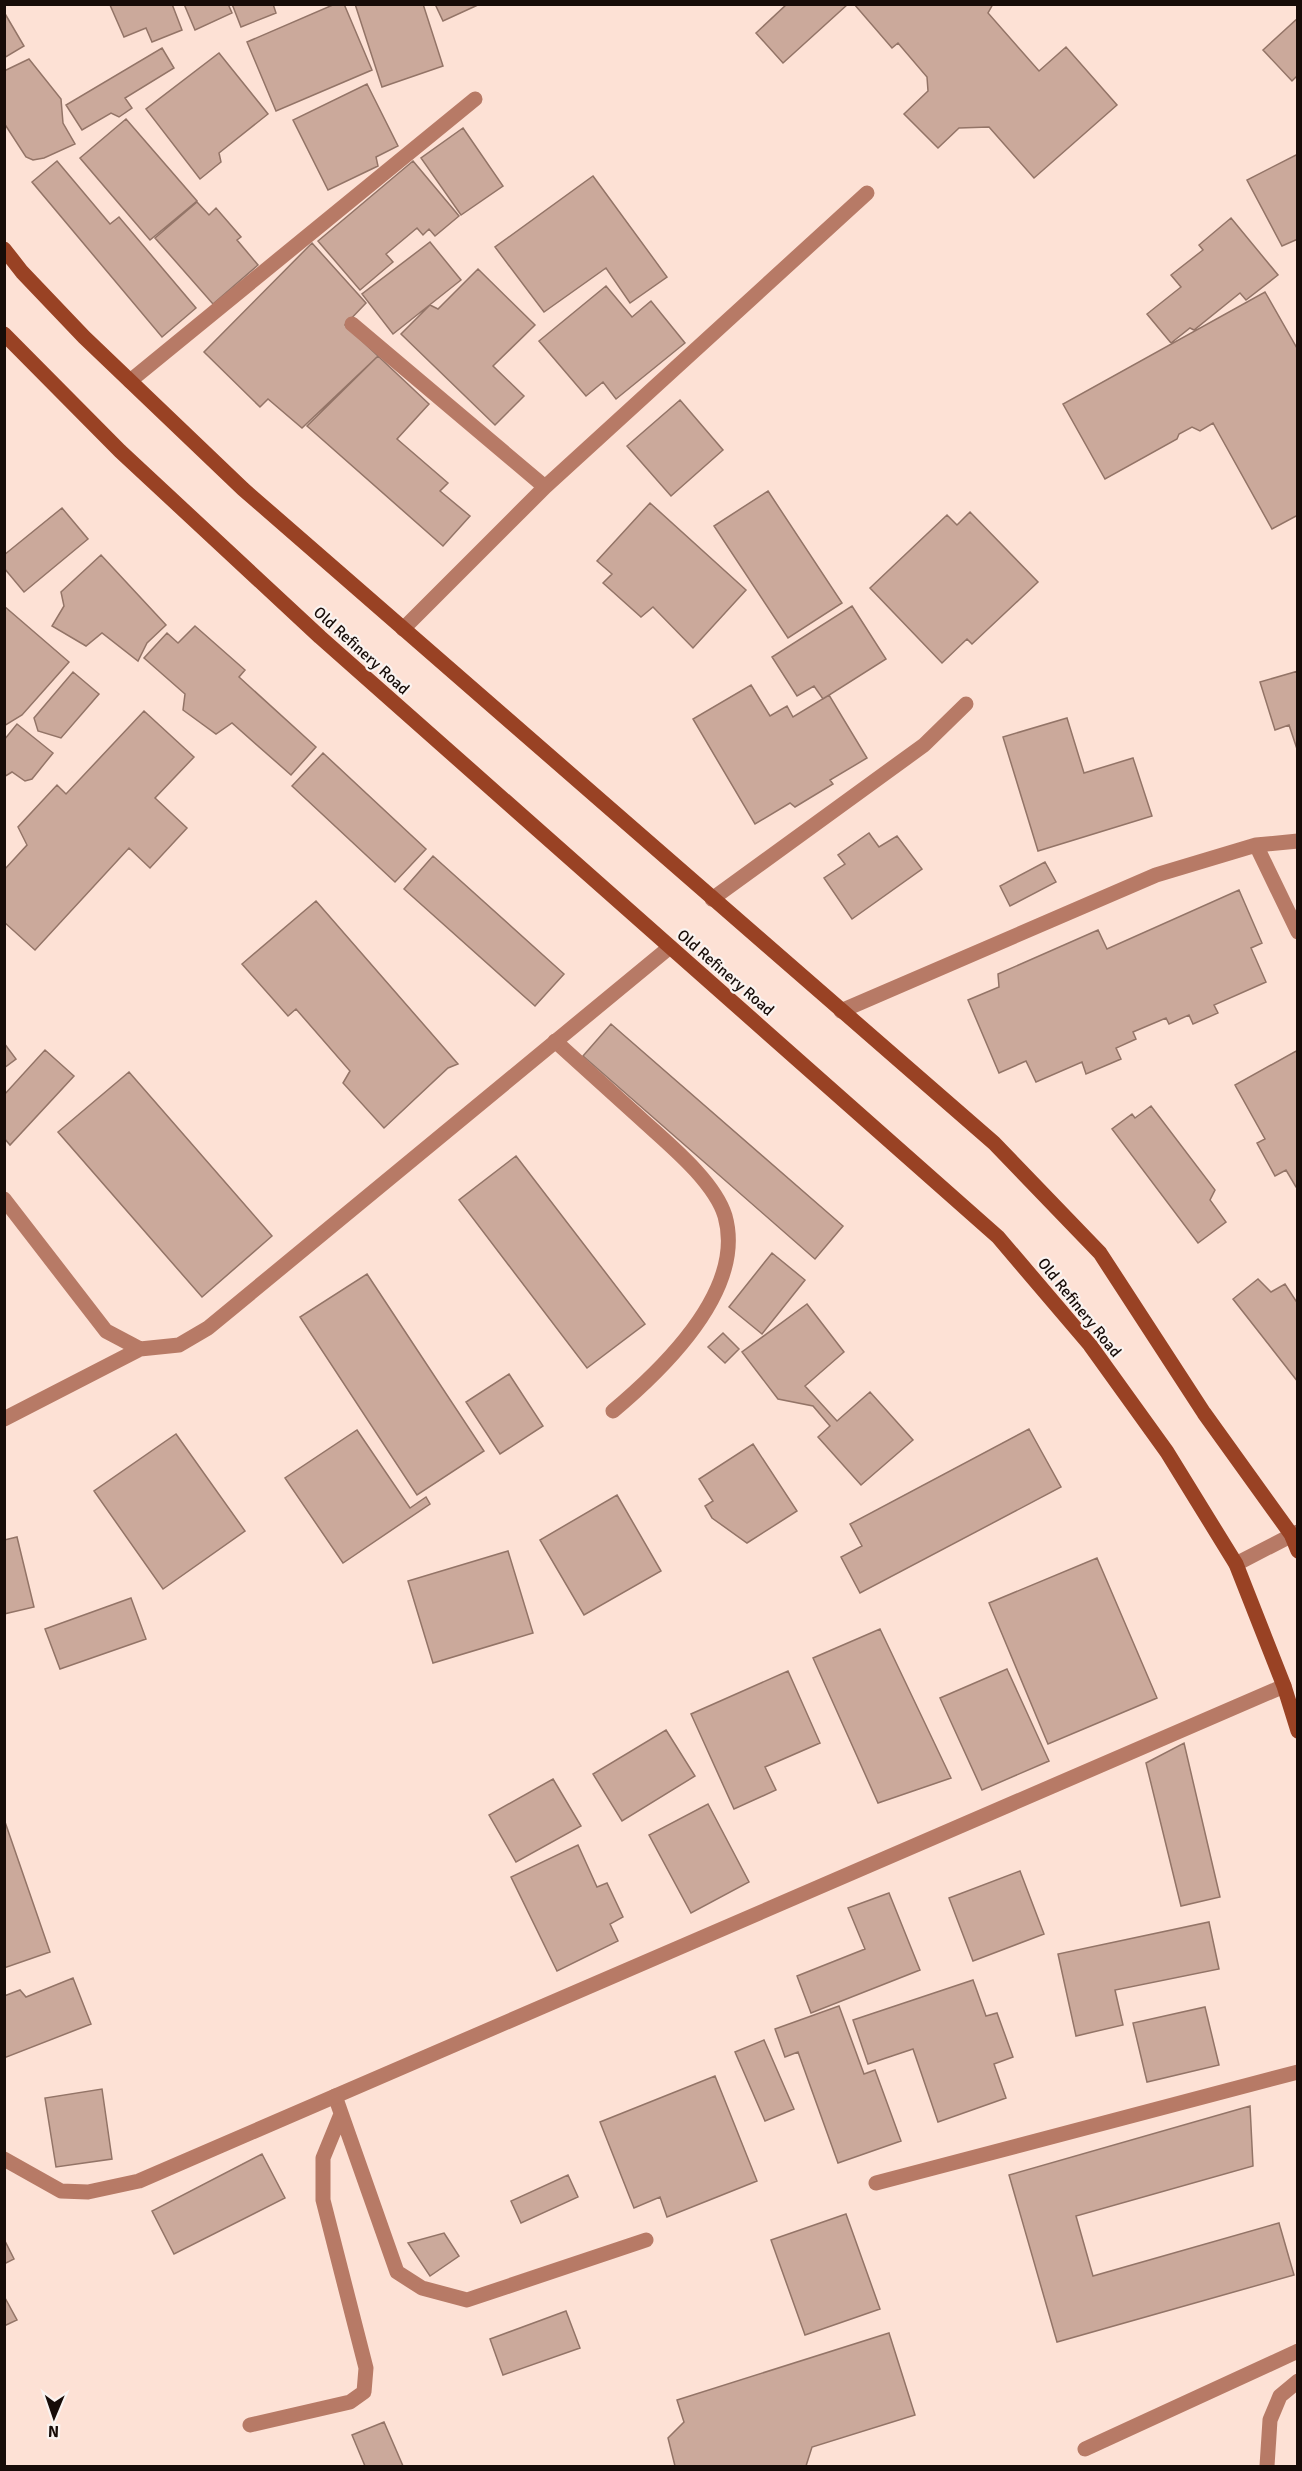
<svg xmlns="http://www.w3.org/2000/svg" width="1302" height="2471" font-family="Signika,sans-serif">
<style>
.building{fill:#cba99b;stroke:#937467;stroke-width:1.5}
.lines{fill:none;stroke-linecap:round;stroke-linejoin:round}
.lane{stroke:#b77a66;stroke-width:15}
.street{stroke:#b77a66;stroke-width:15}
.secondary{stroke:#994224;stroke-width:15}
.labels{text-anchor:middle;stroke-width:4.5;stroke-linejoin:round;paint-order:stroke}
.street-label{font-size:16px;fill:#170c08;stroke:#faf3f0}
</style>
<rect width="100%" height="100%" fill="#fde1d5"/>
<path class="building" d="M172,4L182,30L152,42L146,28L124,37L110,5Z
M184,4H228L232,13L195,30Z
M232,4H273L276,13L241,27Z
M335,4H344L372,70L276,111L247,42Z
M355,4H423L443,66L382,87Z
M435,4H480L443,21Z
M787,4H848L783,63L756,33Z
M854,4H993L988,13L1039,71L1066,47L1117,105L1034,178L989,127L959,128L938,148L904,114L928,91L927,77L898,43L892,48Z
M4,12L24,46L4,58Z
M1298,18V75L1292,81L1263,50Z
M162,48L174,68L125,98L132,108L119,117L111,113L82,130L66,105Z
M219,53L268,114L219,153L221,162L200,179L146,109Z
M29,59L61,99L63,123L75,144L44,158L33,160L26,157L4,123V71Z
M367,84L398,146L376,157L378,166L328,190L293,120Z
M126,119L197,201L150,240L80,158Z
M463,128L503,186L461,215L421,158Z
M1298,154V239L1282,246L1247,180Z
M57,161L110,224L119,217L196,308L162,337L32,182Z
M413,161L459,216L435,236L429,229L423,235L417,228L386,254L393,262L360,290L318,241Z
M593,176L667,277L630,303L606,268L544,312L495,247Z
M197,202L209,215L216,208L241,237L237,240L258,265L213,304L155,238Z
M1231,218L1278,275L1246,300L1240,293L1194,330L1190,328L1171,343L1147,314L1181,287L1171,275L1203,250L1199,245Z
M430,242L461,280L393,334L362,294Z
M312,243L366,303L345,325L378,356L302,428L268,399L260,407L204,352Z
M478,269L535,325L493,366L524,396L495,425L401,334L430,305L438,309Z
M606,286L632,317L651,301L685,343L616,399L603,382L586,396L539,341Z
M1265,292L1298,350V515L1272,529L1213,423L1200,431L1192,427L1179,434L1177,439L1105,479L1063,404Z
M378,356L429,404L397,439L448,483L440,491L470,516L443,546L307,426Z
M680,400L723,450L671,496L627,446Z
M768,491L842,603L788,638L714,526Z
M650,503L746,590L693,648L653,607L641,617L603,583L612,574L597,561Z
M62,508L88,539L24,592L4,568V555Z
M970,512L1038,582L972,644L967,639L942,663L870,588L947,515L957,525Z
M101,555L166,625L147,643L138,661L102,633L86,646L52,626L64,606L61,592Z
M4,606L69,662L22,715L4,726Z
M852,606L886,659L823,699L814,686L797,696L772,657Z
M195,626L245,670L239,677L316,747L291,775L232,723L216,734L183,710L185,694L144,658L167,633L178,643Z
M1298,671V752L1289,725L1275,730L1260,682Z
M73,672L99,694L61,738L38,731L34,718Z
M751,685L770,716L787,706L793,717L829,695L867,758L830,780L833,784L795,807L790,803L755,824L693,719Z
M144,711L194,757L155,798L187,828L150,868L129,848L35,950L4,922V870L27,845L18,827L57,785L66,794Z
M1067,718L1084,773L1133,758L1152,816L1038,851L1003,737Z
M17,724L53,753L32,779L25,781L12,772L4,777V740Z
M323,753L426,849L395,882L292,786Z
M869,833L879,847L897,836L922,869L852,919L824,878L845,864L838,855Z
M433,856L564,974L535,1006L404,889Z
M1045,862L1056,882L1010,906L1000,886Z
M1239,890L1262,943L1251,948L1266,982L1214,1005L1218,1013L1193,1024L1189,1015L1169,1024L1166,1018L1133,1032L1136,1039L1116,1048L1121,1059L1086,1074L1082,1062L1036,1082L1026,1061L999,1073L968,1000L999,987L998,974L1098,930L1107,949Z
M316,901L458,1064L448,1068L384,1128L343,1083L350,1071L296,1009L288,1016L242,964Z
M611,1024L843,1226L815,1259L583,1056Z
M4,1043L16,1059L4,1068Z
M45,1050L74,1076L10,1145L4,1138V1095Z
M1298,1050V1187H1296L1286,1170L1275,1176L1257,1143L1265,1139L1235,1085Z
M129,1072L272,1236L202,1297L58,1132Z
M1151,1106L1215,1190L1210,1200L1226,1222L1198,1243L1112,1129L1132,1114L1135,1118Z
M516,1156L645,1324L587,1368L459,1200Z
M772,1253L805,1280L762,1334L729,1307Z
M367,1274L484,1451L417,1495L300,1317Z
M1258,1279L1271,1292L1285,1284L1298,1304V1382L1233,1299Z
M807,1304L844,1352L805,1386L837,1421L870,1392L913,1440L861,1485L818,1437L830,1426L813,1406L778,1399L742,1352Z
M723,1333L739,1349L725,1363L708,1347Z
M509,1374L543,1426L500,1454L466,1402Z
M1029,1429L1061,1487L860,1593L841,1557L862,1546L850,1524Z
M357,1430L410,1508L426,1497L430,1504L343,1563L285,1478Z
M176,1434L245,1531L163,1589L94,1491Z
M753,1444L797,1511L747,1543L712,1518L705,1506L713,1501L699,1479Z
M617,1495L661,1571L584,1615L540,1540Z
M17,1537L34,1607L4,1614V1540Z
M508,1551L533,1633L433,1663L408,1581Z
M1097,1558L1157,1698L1048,1744L989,1603Z
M131,1598L146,1639L60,1669L45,1629Z
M880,1629L951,1778L878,1803L813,1658Z
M1007,1669L1049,1761L982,1790L940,1698Z
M788,1671L820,1743L765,1767L776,1790L734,1809L691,1714Z
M666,1730L695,1776L622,1821L593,1774Z
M1184,1743L1220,1897L1181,1906L1146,1763Z
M553,1779L581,1826L516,1862L489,1815Z
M708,1804L749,1882L691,1913L649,1835Z
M4,1819L50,1952L4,1968Z
M578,1845L597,1887L607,1883L623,1917L610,1924L618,1941L557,1971L511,1877Z
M1020,1871L1044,1934L973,1961L949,1898Z
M889,1893L920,1970L811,2013L797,1976L865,1949L848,1908Z
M1209,1922L1219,1969L1115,1990L1123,2025L1076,2036L1058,1954Z
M73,1978L91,2024L4,2058V1996L20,1990L26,1997Z
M973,1980L986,2016L997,2013L1013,2057L994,2064L1006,2098L938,2122L913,2049L868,2064L853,2020Z
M839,2006L864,2074L875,2070L901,2141L838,2163L798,2052L785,2057L775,2029Z
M1205,2007L1219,2065L1147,2082L1133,2023Z
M764,2040L794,2109L765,2121L735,2052Z
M715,2076L757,2181L667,2217L660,2197L634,2208L600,2122Z
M102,2089L112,2159L56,2167L45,2098Z
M1250,2106L1253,2166L1076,2216L1093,2276L1279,2223L1294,2275L1057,2342L1009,2175Z
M262,2154L285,2198L174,2254L152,2211Z
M568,2175L578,2197L521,2223L511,2201Z
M846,2214L880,2309L805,2335L771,2240Z
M444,2233L459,2256L430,2276L408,2243Z
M4,2239L14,2259L4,2264Z
M4,2296L17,2320L4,2326Z
M566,2311L580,2348L503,2375L490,2339Z
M889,2333L915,2415L812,2447L806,2466H675L668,2438L684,2422L677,2400Z
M384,2422L403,2466H365L352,2435Z"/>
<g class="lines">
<path class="lane" d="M352,324L545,487
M130,381L475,99
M403,629L545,487L867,193
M712,899L924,745L966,704
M555,1041C583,1066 611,1092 639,1117C666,1142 714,1180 725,1216C746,1290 663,1369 613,1411
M335,2096L397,2272L422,2288L467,2300L646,2240
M250,2425L350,2402L364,2392L366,2368L323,2200V2158L341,2114
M1267,2466L1270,2420L1280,2396L1298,2381"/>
<path class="street" d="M1256,845L1298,932
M841,1011L1156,875L1256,845L1298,841
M4,1199L106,1331L140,1349L179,1345L208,1328L670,947
M4,1419L140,1349
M1236,1564L1298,1532
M4,2159L61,2191L88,2192L139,2181L1284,1686
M876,2183L1298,2072
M1085,2449L1298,2351"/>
<path class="secondary" d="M4,249L22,272L84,337L243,489L994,1143L1100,1253L1204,1413L1291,1534L1298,1551
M4,334L120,451L320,637L998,1237L1090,1345L1167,1452L1236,1564L1284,1686L1298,1731"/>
</g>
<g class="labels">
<g class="street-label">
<text transform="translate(362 650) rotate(42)" y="6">Old Refinery Road</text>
<text transform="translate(726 972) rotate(41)" y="6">Old Refinery Road</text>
<text transform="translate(1080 1307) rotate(51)" y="6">Old Refinery Road</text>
</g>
</g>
<rect width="1302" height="2471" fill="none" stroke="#170c08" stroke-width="12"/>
<g transform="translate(54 2417) rotate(182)" stroke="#faf3f0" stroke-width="4.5" paint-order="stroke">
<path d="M0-4.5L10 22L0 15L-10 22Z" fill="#170c08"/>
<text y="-9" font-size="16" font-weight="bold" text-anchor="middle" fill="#170c08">N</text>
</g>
</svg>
